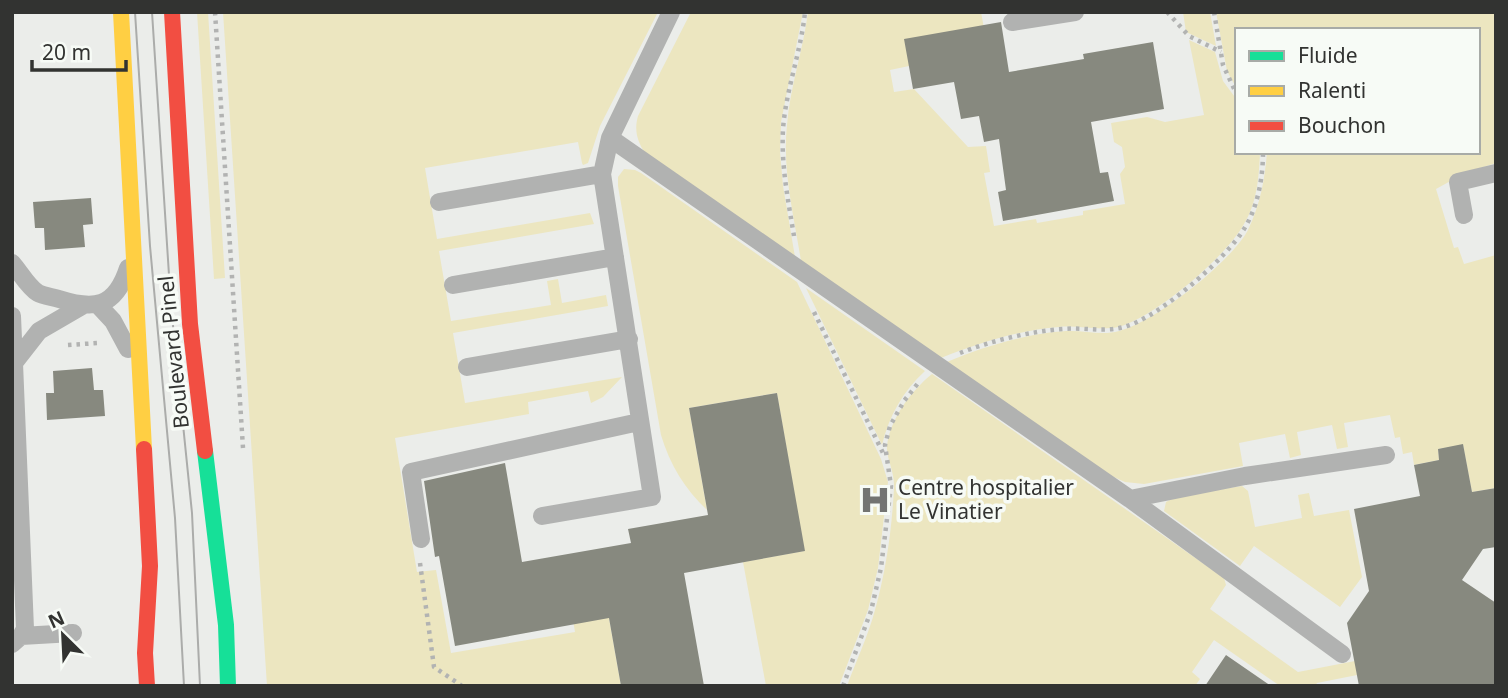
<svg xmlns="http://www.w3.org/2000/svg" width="1508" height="698" font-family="'Noto Sans',sans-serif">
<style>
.green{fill:#ece6c0}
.building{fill:#87897f}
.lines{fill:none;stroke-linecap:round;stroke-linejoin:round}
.path{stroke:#b2b3b2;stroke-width:4.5;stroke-dasharray:3.5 5;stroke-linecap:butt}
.lane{stroke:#b1b2b1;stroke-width:18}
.fast{stroke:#16e098;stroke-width:16}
.slow{stroke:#ffcf43;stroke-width:16}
.jam{stroke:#f24e42;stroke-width:16}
.tram{stroke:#abacaa;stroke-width:2}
.labels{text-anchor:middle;stroke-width:7;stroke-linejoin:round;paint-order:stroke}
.street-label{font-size:21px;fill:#323331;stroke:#f7fbf6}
.poi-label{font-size:21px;fill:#323331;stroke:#f7fbf6;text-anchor:start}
</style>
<rect width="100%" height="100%" fill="#ebedea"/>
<path class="green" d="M197,12H208L225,278L214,279Z
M223,12H658L600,126L588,163L583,165L582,163L578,142L425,168L437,239L590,213L594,224L439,251L451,321L551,305L547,281L558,279L562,303L606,295L608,306L453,333L465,403L622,377L603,397L591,403L588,391L528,402L529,414L395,438L417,572L436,570L451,653L575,632L569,596L604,590L621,686H267Z
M691,12H803L781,122L780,152L783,186L795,257L645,153C637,141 634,130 638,116Z
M808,12H981L986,39L909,66L890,70L894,92L914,89L968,147L986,146L990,172L984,173L994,226L1036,219L1037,223L1083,215V211L1125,204L1120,174L1125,167L1122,147L1114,142L1111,123L1147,117L1165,122L1204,115L1189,40L1215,52L1223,81L1237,100V152H1260C1259,177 1257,203 1244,224C1226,257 1154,318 1118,327C1099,331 1078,325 1059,327C1019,330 978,343 941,358L801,261C794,216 782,170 787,125C790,87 803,51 808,12Z
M1183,12H1210L1216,46L1186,32Z
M1216,12H1496V163L1465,173L1436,189L1454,248L1458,247L1464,264L1496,255V488L1472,492L1463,445L1438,449L1439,460L1414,465L1412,452L1403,454L1400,437L1395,438L1390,415L1344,423L1348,447L1337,449L1332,425L1297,432L1301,455L1290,458L1285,434L1239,443L1243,466L1144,484L1125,482L1107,474L947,362C981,347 1029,333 1066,331C1084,330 1102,336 1119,331C1155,322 1231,262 1248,230C1260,205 1265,179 1267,152H1478V30H1237V89L1227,71Z
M624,169L635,170L641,173L797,282L881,459L888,482L878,568L868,610L839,686H766L743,562L804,551L777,393L689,408L707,510C685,489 670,465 661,435L618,186V177Z
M806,288L925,371C903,391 889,416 882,445Z
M932,374L1224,578L1226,585L1210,609L1298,672L1355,661L1357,675L1317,683L1315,686H1280L1214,640L1192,672L1200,679L1195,686H847C856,661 868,636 875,610C886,571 892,528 894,488C895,472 886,458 887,446C890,419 911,391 932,374Z
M1242,486L1248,491L1255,527L1302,518L1298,495L1309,493L1314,516L1349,510L1362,577L1340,607L1254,546L1240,566L1164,511L1166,502L1177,496Z"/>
<path class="building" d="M1001,22L1009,72L1084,59L1083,54L1153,42L1164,109L1091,122L1100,173L1108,172L1114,201L1003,221L998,192L1006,190L999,139L984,142L979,116L961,119L954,82L913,89L904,39Z
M91,198L93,224L83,225L85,247L45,250L44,228H35L33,202Z
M92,368L94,390H103L105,416L47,420L46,393H54L53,371Z
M777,393L805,551L684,573L704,686H621L609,618L455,646L439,556L435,557L424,481L505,463L522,562L631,543L628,529L708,515L689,408Z
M1463,444L1472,492L1496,488V547L1483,549L1462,580L1496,603V686H1359L1347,623L1369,591L1354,509L1420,496L1414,465L1439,460L1438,449Z
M1226,655L1271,686H1205Z"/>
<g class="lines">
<path class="path" d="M215,12L243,448
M1167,12L1189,36L1221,52
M1214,12L1223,65L1237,95
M794,236C788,200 781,165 783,129C786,89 801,52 805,12
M814,312L884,455
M68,345L98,343
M960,353C990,341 1032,331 1063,329C1085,327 1106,333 1127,326C1160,316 1226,259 1244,229C1258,207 1263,177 1263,152
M420,563L434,667L462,686
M843,686L871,611L881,568L891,486L885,445L890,426L904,401L919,382"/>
<path class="lane" d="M1012,22L1075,12
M610,138L1130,499L1342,654
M439,202L602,174
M1464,215L1458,182L1496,173
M12,263C20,272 28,287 38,293C43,296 53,297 59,299C94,310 115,308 128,268
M453,285L615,257
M99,306L113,321L128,349
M12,316L14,363
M467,367L629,339
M1130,499L1245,476L1386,455
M542,516L652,497L602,174L610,138L671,12
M421,539L411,472L639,422
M21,636L73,633
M12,644L21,636L25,629L14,363L39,331L82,306"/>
<path class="fast" d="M205,451L226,625L228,686"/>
<path class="slow" d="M121,12L144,449"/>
<path class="jam" d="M172,12L190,324L205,451
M144,449L150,566L145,653L147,686"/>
<path class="tram" d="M135,12L150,246L175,518L184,686
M152,12L171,306L192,513L200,686"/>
</g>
<defs>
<g id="hospital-bare" transform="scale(2.415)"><path d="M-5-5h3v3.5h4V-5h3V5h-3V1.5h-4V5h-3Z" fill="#737472" stroke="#f7fbf6" stroke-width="2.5" paint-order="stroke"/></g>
</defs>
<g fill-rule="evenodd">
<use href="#hospital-bare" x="875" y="500"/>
</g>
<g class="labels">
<g class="street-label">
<text transform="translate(174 352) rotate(-96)" y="7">Boulevard Pinel</text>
</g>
<g class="poi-label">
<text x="898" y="495">Centre hospitalier<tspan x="898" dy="24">Le Vinatier</tspan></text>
</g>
</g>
<rect width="1508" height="698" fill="none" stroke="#323331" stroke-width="28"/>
<rect x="1235" y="28" width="245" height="126" fill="#f7fbf6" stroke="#a8aba7" stroke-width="2"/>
<rect x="1249" y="51" width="35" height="10" fill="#16e098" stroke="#a8aba7" stroke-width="2"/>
<text x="1298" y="63" font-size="21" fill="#323331">Fluide</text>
<rect x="1249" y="86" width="35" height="10" fill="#ffcf43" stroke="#a8aba7" stroke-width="2"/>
<text x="1298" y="98" font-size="21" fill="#323331">Ralenti</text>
<rect x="1249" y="121" width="35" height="10" fill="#f24e42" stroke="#a8aba7" stroke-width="2"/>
<text x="1298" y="133" font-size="21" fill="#323331">Bouchon</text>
<g transform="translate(63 635) rotate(336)" stroke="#f7fbf6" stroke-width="5" paint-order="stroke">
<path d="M0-5L12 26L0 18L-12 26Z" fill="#323331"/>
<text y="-10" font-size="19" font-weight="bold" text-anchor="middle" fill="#323331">N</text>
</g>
<path d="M32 60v10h94v-10" fill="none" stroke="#323331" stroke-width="3.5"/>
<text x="42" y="60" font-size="21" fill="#323331" stroke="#f7fbf6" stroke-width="5" paint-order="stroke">20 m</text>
</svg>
